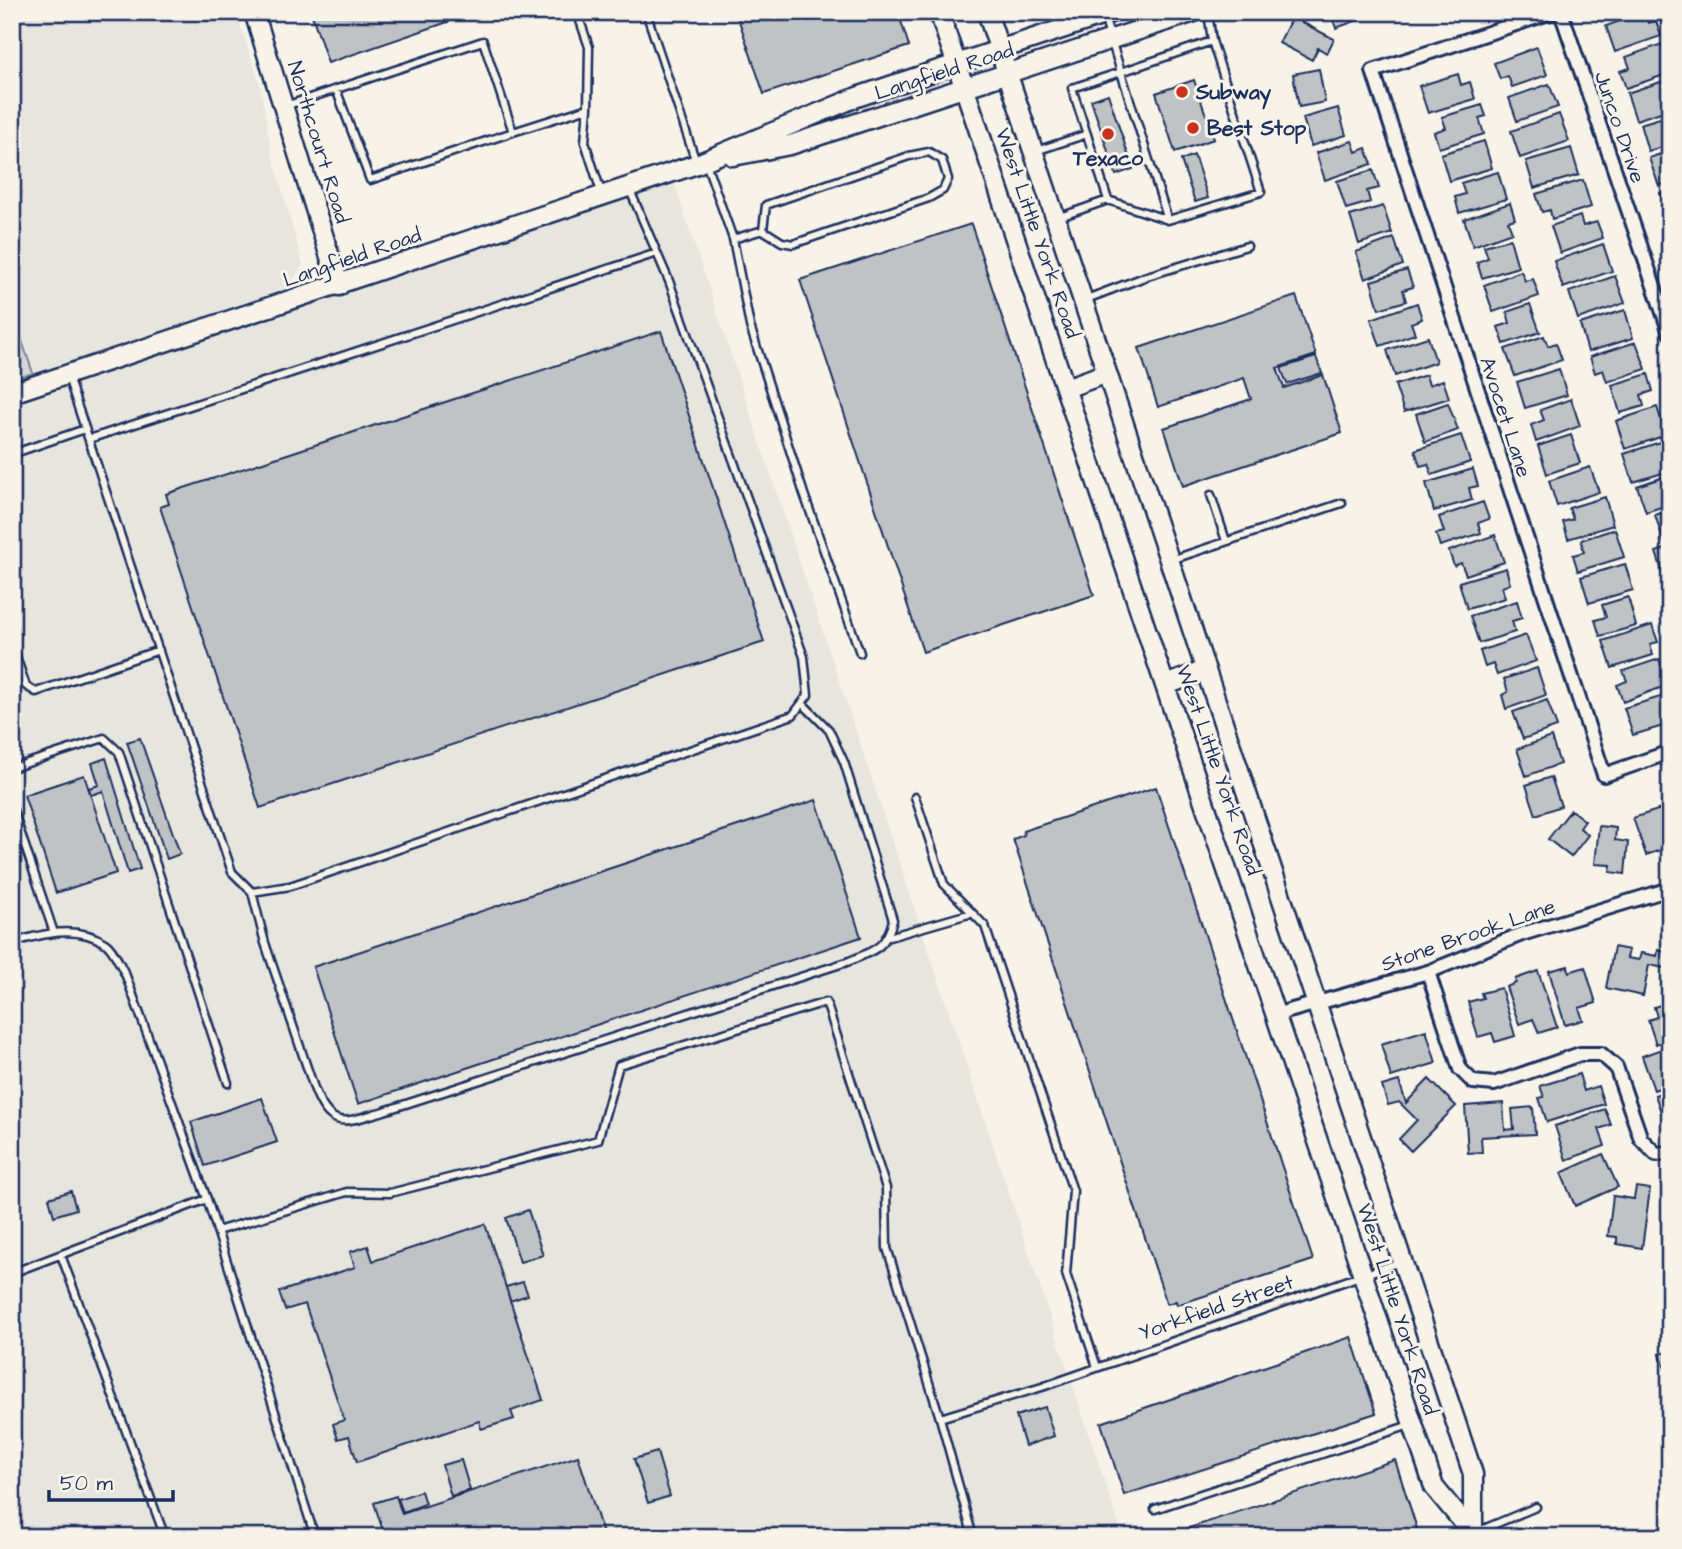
<svg xmlns="http://www.w3.org/2000/svg" width="1682" height="1549" font-family="'Architects Daughter',sans-serif">
<style>
.built{fill:#e6e5de}
.green{fill:#d7d6d4;stroke:#798299;stroke-width:2}
.building{fill:#c0c3c5;stroke:#1b2f5e;stroke-width:2}
.lines{fill:none;stroke-linecap:round;stroke-linejoin:round}
.lane-casing{stroke:#1b2f5e;stroke-width:11}
.street-casing{stroke:#1b2f5e;stroke-width:18}
.secondary-casing{stroke:#1b2f5e;stroke-width:23}
.lane{stroke:#f7f3e8;stroke-width:6}
.street{stroke:#f7f3e8;stroke-width:12}
.secondary{stroke:#f7f3e8;stroke-width:18}
.poi-dot{fill:#c8321e;stroke:#f7f3e8;stroke-width:2.5}
.labels{text-anchor:middle;stroke-width:6;stroke-linejoin:round;paint-order:stroke}
.street-label{font-size:21px;fill:#1b2f5e;stroke:#f7f3e8}
.poi-label{font-size:21px;font-weight:bold;fill:#1b2f5e;stroke:#f7f3e8;text-anchor:start}
</style>
<rect width="100%" height="100%" fill="#f7f3e8"/>
<filter id="ink" filterUnits="userSpaceOnUse"><feTurbulence type="fractalNoise" baseFrequency=".0143" numOctaves="2"/><feDisplacementMap in="SourceGraphic" scale="14" xChannelSelector="R" yChannelSelector="G"/><feConvolveMatrix kernelMatrix="1 2 1 2 8 2 1 2 1" color-interpolation-filters="sRGB"/></filter>
<g filter="url(#ink)">
<path class="built" d="M12,12H236L260,85L271,150L303,265L285,292L33,373L12,312Z
M673,180L1123,1537H12V402Z"/>
<path class="green" d="M12,312L33,373L12,380Z"/>
<path class="building" d="M311,12H477L328,63Z
M736,12H898L909,46L764,94Z
M1330,12H1362L1364,18L1336,28Z
M1645,12L1648,23L1656,21L1661,36L1615,52L1606,26Z
M1292,17L1334,39L1327,53L1318,48L1312,60L1279,43Z
M1662,44L1670,73L1626,88L1620,71L1630,68L1626,57Z
M1537,47L1547,75L1512,87L1508,76L1500,79L1494,63Z
M1319,69L1325,102L1299,107L1293,74Z
M1458,74L1461,85L1470,82L1475,99L1428,113L1419,86Z
M1670,79V109L1636,120L1627,93Z
M1194,80L1214,139L1175,152L1156,93Z
M1549,84L1558,107L1517,121L1509,98Z
M1108,94L1133,169L1116,175L1091,100Z
M1482,105L1486,116L1479,118L1484,134L1439,148L1434,132L1446,128L1442,117Z
M1338,108L1346,135L1311,146L1303,118Z
M1559,114L1569,141L1520,158L1511,131Z
M1670,115V145L1648,151L1640,124Z
M1352,141L1356,152L1366,148L1372,164L1325,180L1316,153Z
M1484,141L1492,168L1449,181L1441,154Z
M1571,148L1579,175L1534,188L1526,161Z
M1670,151V182L1659,186L1649,158Z
M1194,155L1208,198L1195,202L1181,160Z
M1373,170L1379,188L1367,191L1370,202L1346,209L1337,181Z
M1498,172L1506,199L1459,213L1455,197L1465,194L1461,183Z
M1583,180L1591,207L1552,219L1550,210L1542,212L1536,194Z
M1670,190V219H1669L1660,193Z
M1510,203L1515,219L1508,221L1512,232L1473,246L1464,219Z
M1383,206L1392,233L1359,244L1350,216Z
M1580,216L1583,226L1597,222L1603,238L1560,253L1551,226Z
M971,224L1094,595L923,652L800,280Z
M1394,238L1403,265L1365,279L1356,252Z
M1510,239L1518,267L1482,278L1477,262L1488,258L1484,246Z
M1603,244L1612,271L1563,288L1554,261Z
M1407,270L1413,287L1403,290L1406,301L1379,309L1371,281Z
M1521,271L1525,281L1533,279L1539,296L1493,312L1484,285Z
M1615,276L1625,303L1578,319L1569,292Z
M1296,296L1316,355L1277,368L1284,388L1323,375L1342,433L1183,486L1164,428L1251,399L1244,378L1158,407L1139,348Z
M1417,303L1422,319L1411,323L1415,334L1380,346L1371,319Z
M1530,304L1540,332L1504,344L1498,327L1510,323L1507,312Z
M1625,310L1633,338L1588,352L1580,324Z
M661,331L764,642L260,808L160,507L169,504L166,494Z
M1544,336L1548,346L1556,343L1562,360L1515,376L1505,349Z
M1428,337L1436,362L1395,376L1387,350Z
M1636,342L1646,369L1607,382L1603,370L1595,373L1590,357Z
M1316,357L1322,373L1287,384L1281,368Z
M1559,369L1567,395L1525,408L1517,382Z
M1648,374L1653,391L1641,395L1644,406L1620,413L1612,385Z
M1426,375L1429,385L1443,380L1449,398L1404,412L1395,385Z
M1571,399L1580,426L1536,442L1531,425L1544,420L1540,410Z
M1448,403L1458,430L1425,442L1416,414Z
M1657,407L1666,435L1625,449L1616,421Z
M1461,435L1470,462L1432,475L1428,464L1420,466L1415,450Z
M1571,435L1580,463L1547,474L1538,446Z
M1669,439L1670,457L1665,459L1669,471L1633,482L1624,454Z
M1590,467L1599,492L1557,506L1549,481Z
M1473,469L1478,486L1469,488L1472,500L1434,511L1426,483Z
M1670,475V504L1646,512L1637,486Z
M1605,497L1613,525L1568,539L1563,522L1573,519L1569,508Z
M1483,502L1489,519L1478,523L1481,533L1440,546L1436,534L1444,532L1439,517Z
M1670,510V541L1664,543L1655,515Z
M1615,529L1624,557L1578,571L1573,555L1584,552L1581,540Z
M1495,535L1504,562L1466,575L1461,563L1454,566L1449,551Z
M1670,547V578L1665,580L1656,552Z
M1625,564L1633,590L1589,603L1581,577Z
M1506,568L1510,584L1502,587L1505,598L1467,609L1459,582Z
M1670,584V602H1668L1663,586Z
M1628,597L1636,626L1600,636L1595,620L1606,617L1602,605Z
M1517,601L1522,618L1512,621L1515,632L1479,643L1470,616Z
M1652,625L1658,642L1650,644L1653,655L1612,668L1603,641Z
M1526,635L1536,661L1497,675L1493,664L1485,667L1480,651Z
M1659,659L1668,685L1623,702L1617,685L1627,681L1623,671Z
M1537,668L1546,695L1506,709L1502,695L1508,692L1504,679Z
M1670,694V724L1633,735L1624,708Z
M1547,700L1557,727L1523,739L1513,712Z
M1551,737L1560,764L1526,776L1517,749Z
M140,738L180,854L167,859L127,742Z
M106,758L140,869L128,873L103,791L91,795L89,788L99,785L92,763Z
M84,775L116,873L56,893L24,795Z
M1551,777L1561,806L1536,815L1526,785Z
M1156,787L1313,1260L1177,1305L1176,1301L1167,1304L1013,839L1024,835L1023,831Z
M816,800L861,937L358,1104L313,967Z
M1661,809L1670,836V847L1646,855L1633,818Z
M1571,810L1585,821L1580,828L1588,835L1571,857L1548,839Z
M1599,826L1616,828L1615,840L1628,842L1625,874L1610,872L1611,865L1595,864Z
M1614,947L1629,950L1627,958L1639,960L1641,953L1657,956L1658,950L1670,953V969L1649,965L1643,996L1606,988Z
M1568,966L1569,972L1585,967L1596,1003L1579,1008L1583,1020L1565,1025L1549,971Z
M1538,971L1557,1027L1539,1033L1533,1019L1519,1024L1506,987L1516,983L1515,979Z
M1501,988L1515,1036L1495,1042L1492,1033L1478,1037L1468,1002L1483,998L1481,993Z
M1670,1002V1039L1656,1044L1648,1020L1657,1017L1654,1007Z
M1426,1030L1436,1063L1391,1077L1381,1044Z
M1670,1046V1084L1654,1090L1642,1056Z
M1579,1074L1584,1091L1598,1086L1604,1104L1547,1122L1539,1098L1544,1097L1540,1086Z
M1429,1079L1456,1106L1411,1151L1399,1139L1417,1120L1399,1102L1388,1105L1382,1086L1399,1081L1406,1103Z
M1670,1090V1109L1661,1112L1655,1095Z
M262,1098L277,1142L205,1166L191,1122Z
M1503,1103L1505,1130L1514,1129L1512,1109L1533,1107L1535,1134L1481,1137L1482,1152L1468,1153L1465,1106Z
M1605,1109L1611,1125L1599,1129L1605,1146L1566,1160L1555,1126Z
M1603,1154L1618,1187L1575,1206L1561,1173Z
M1636,1187L1650,1189L1642,1248L1617,1244V1237L1608,1236L1613,1196L1634,1199Z
M71,1191L76,1209L54,1216L49,1198Z
M528,1210L543,1255L520,1262L506,1218Z
M485,1224L543,1400L511,1411L514,1419L481,1429L479,1421L357,1462L349,1436L338,1439L333,1424L344,1420L305,1304L285,1310L279,1292L355,1267L350,1252L368,1246L373,1261Z
M523,1282L528,1295L510,1301L506,1287Z
M1351,1337L1376,1413L1124,1495L1101,1423Z
M1670,1351V1377H1668L1660,1354Z
M1045,1407L1054,1436L1025,1446L1016,1416Z
M657,1452L670,1496L648,1503L634,1459Z
M578,1456L604,1537H385L374,1503L396,1496L402,1514Z
M461,1460L470,1490L451,1496L442,1465Z
M1395,1460L1418,1532L1404,1537H1162Z
M421,1491L425,1504L403,1512L398,1499Z"/>
<g class="lines">
<g class="lane-casing">
<path id="lane" d="M646,12L696,162
M1104,17L1121,72L1072,88L1108,200
M285,106L483,41L513,132L370,180L336,89
M588,108L585,142L602,195
M513,132L588,108L589,47L577,12
M1036,151L1087,134
M706,163L733,239L750,326L804,494L860,653
M1057,218L1108,200L1168,220L1261,192L1212,41L1208,12
M1168,220L1121,72L1212,41
M733,239L763,230L766,205L909,156L929,152L942,160L948,179L943,190L929,198L793,244L782,242L763,230
M1084,300L1147,276L1247,246
M68,377L232,872L252,892L290,886L793,715L808,695L804,657L669,281L629,188
M89,439L657,253
M12,454L85,429
M1211,495L1226,541
M1171,560L1342,503
M12,645L26,686L36,692L159,650
M12,768L104,738L119,752L228,1083
M915,797L944,884L985,926L1073,1191L1066,1274L1097,1367
M12,807L54,933
M252,892L265,943L314,1088C331,1132 345,1122 384,1111L847,962C873,951 886,949 893,920L844,762L829,730L802,703
M889,937L972,913
M12,943C41,934 77,924 105,943C114,949 121,967 126,976L207,1199
M217,1231L347,1192L390,1193L598,1140L619,1065L826,1002L886,1188L887,1248L940,1418
M61,1255L165,1537
M12,1273L207,1199L315,1537
M1155,1509L1410,1425
M1474,1533L1536,1507
M973,1537L940,1418L1042,1387L1400,1262"/>
</g>
<g class="street-casing">
<path id="street" d="M1552,12L1373,71L1604,775L1670,752
M1561,12L1670,333
M1428,972L1460,1069L1473,1082L1494,1084L1580,1054H1601L1616,1067L1641,1139L1656,1154L1670,1153
M1278,1014L1428,972L1522,934L1670,889"/>
</g>
<g class="secondary-casing">
<path id="secondary" d="M254,12L339,286
M939,12L1434,1487L1472,1533
M987,12L1473,1474V1536
M733,156L790,145L1194,12
M1066,388L1107,373
M12,393L697,164L857,97L1113,12
M1166,685L1206,670"/>
</g>
<use href="#lane" class="lane"/>
<use href="#street" class="street"/>
<use href="#secondary" class="secondary"/>
</g>
</g>
<g class="poi-dot">
<circle cx="1182" cy="92" r="7"/>
<circle cx="1193" cy="128" r="7"/>
<circle cx="1108" cy="134" r="7"/>
</g>
<g class="labels">
<g class="street-label">
<text transform="translate(944 71) rotate(-18)" y="7">Langfield Road</text>
<text transform="translate(1620 127) rotate(71)" y="7">Junco Drive</text>
<text transform="translate(319 142) rotate(73)" y="7">Northcourt Road</text>
<text transform="translate(1038 233) rotate(71)" y="7">West Little York Road</text>
<text transform="translate(352 257) rotate(-19)" y="7">Langfield Road</text>
<text transform="translate(1506 417) rotate(72)" y="7">Avocet Lane</text>
<text transform="translate(1219 770) rotate(71)" y="7">West Little York Road</text>
<text transform="translate(1468 935) rotate(-19)" y="7">Stone Brook Lane</text>
<text transform="translate(1216 1307) rotate(-19)" y="7">Yorkfield Street</text>
<text transform="translate(1398 1309) rotate(72)" y="7">West Little York Road</text>
</g>
<g class="poi-label">
<text x="1196" y="99">Subway</text>
<text x="1207" y="135">Best Stop</text>
<text x="1108" y="165" text-anchor="middle">Texaco</text>
</g>
</g>
<rect width="1682" height="1549" fill="none" stroke="#f7f3e8" stroke-width="42"/>
<rect x="21" y="21" width="1640" height="1507" fill="none" stroke="#1b2f5e" stroke-width="2.5" filter="url(#ink)"/>
<path d="M49 1490v10h124v-10" fill="none" stroke="#1b2f5e" stroke-width="3.5"/>
<text x="60" y="1490" font-size="21" fill="#1b2f5e" stroke="#f7f3e8" stroke-width="5" paint-order="stroke">50 m</text>
</svg>
